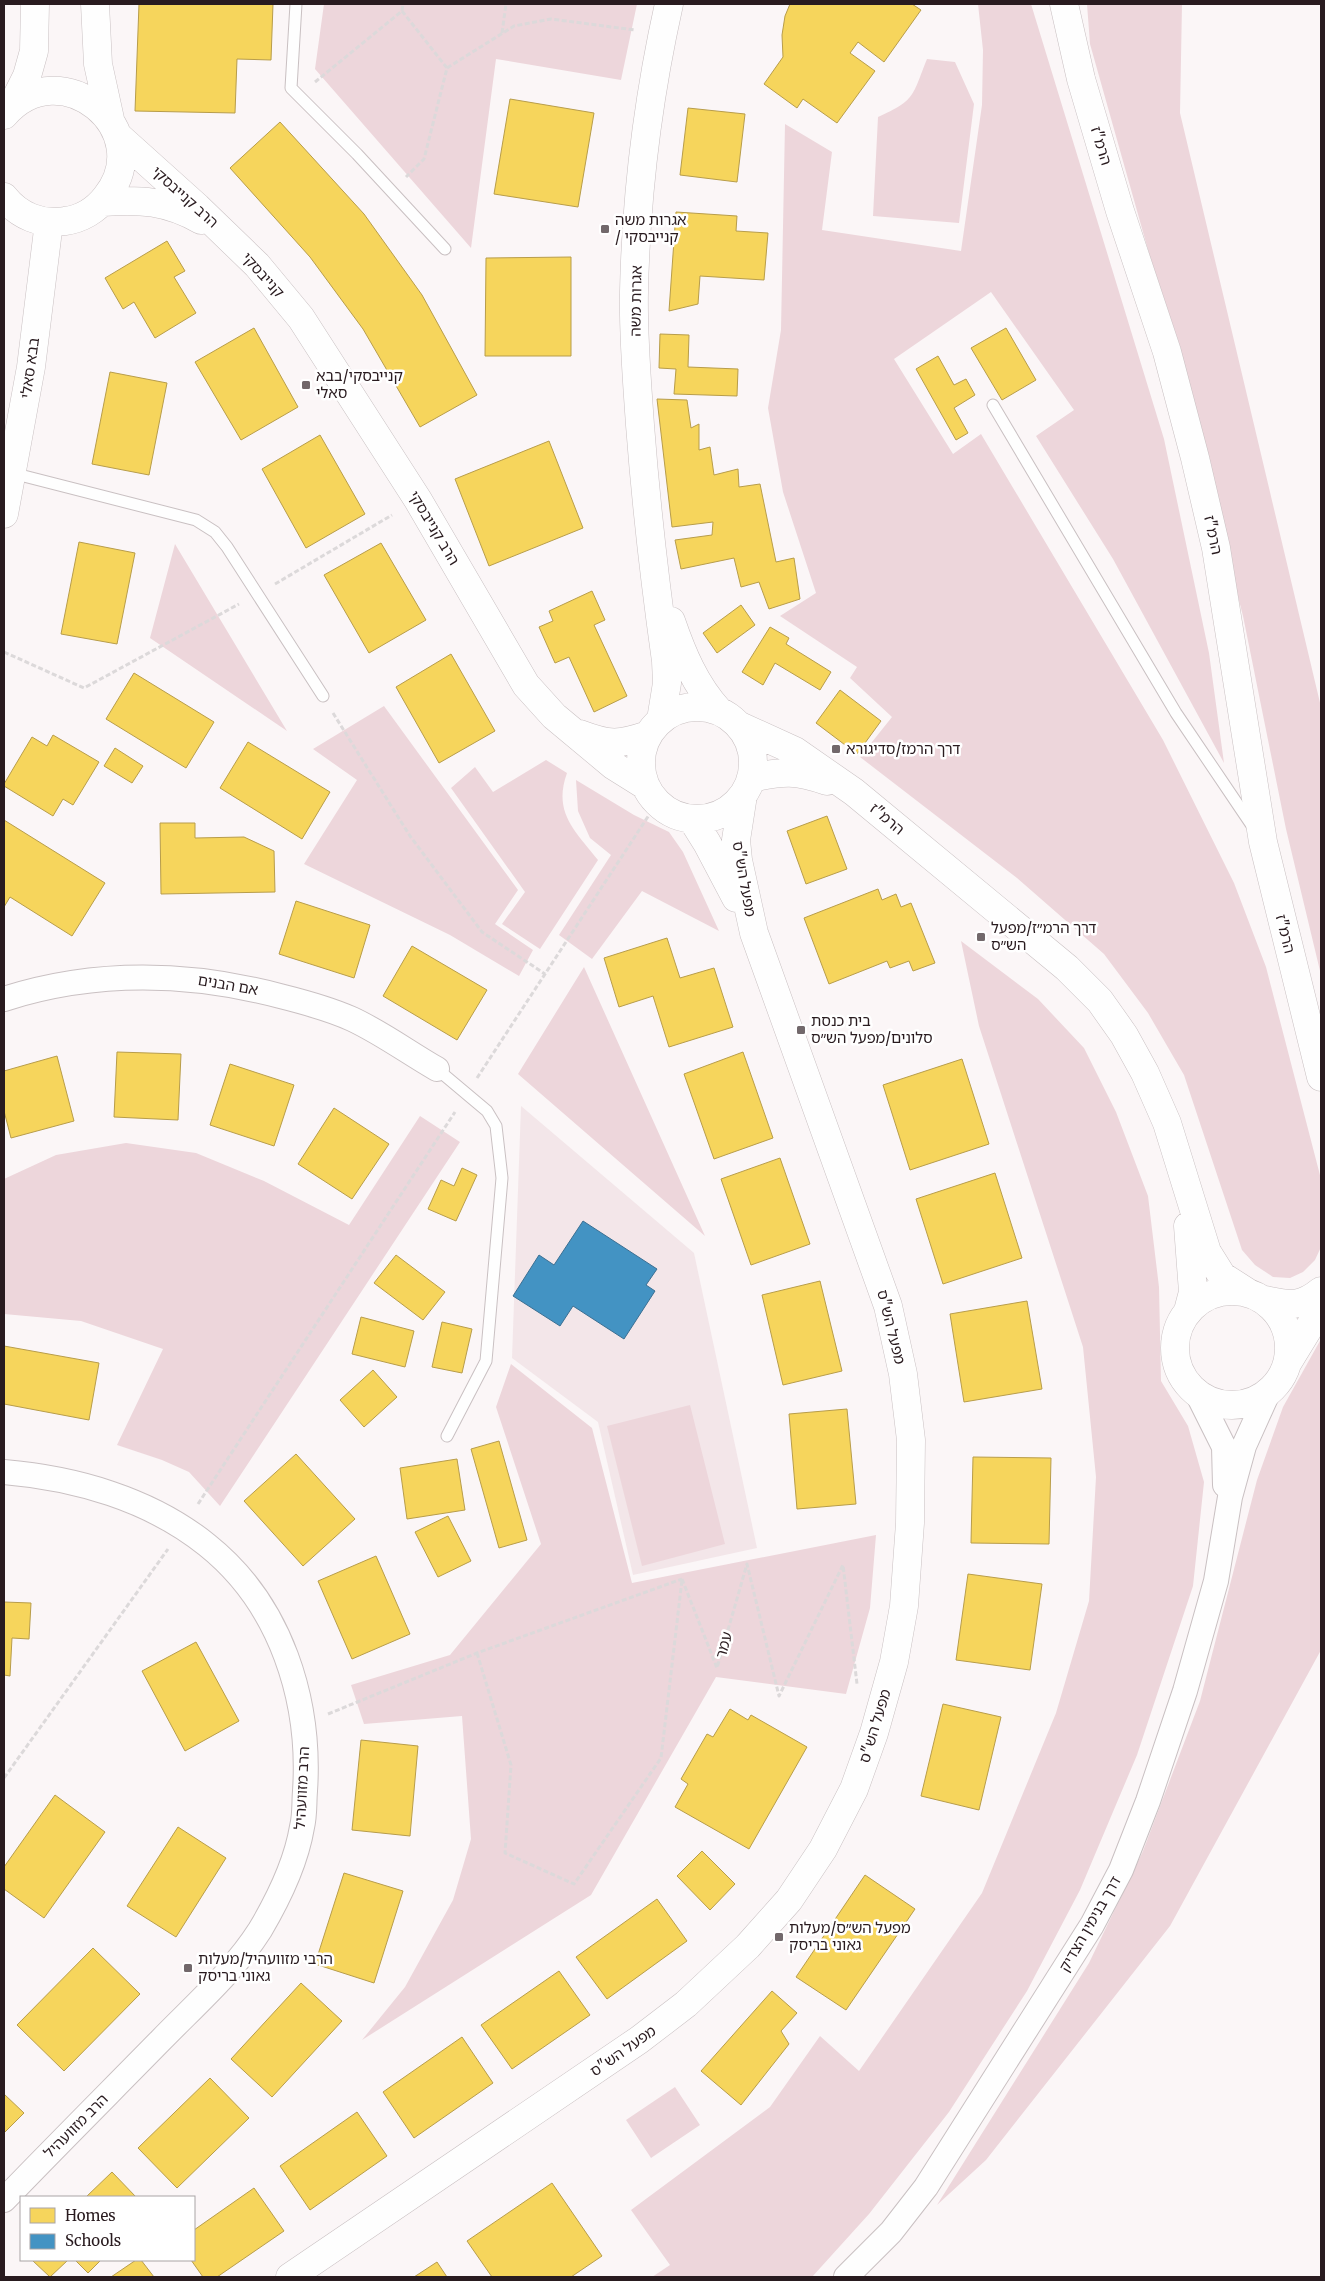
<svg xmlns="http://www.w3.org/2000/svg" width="1325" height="2281" font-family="Merriweather,'Noto Sans Hebrew',serif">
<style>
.built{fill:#f3e6e9}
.green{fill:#edd6db}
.homes{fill:#f6d55c;stroke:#b89d4a}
.schools{fill:#4393c3;stroke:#3b6f92}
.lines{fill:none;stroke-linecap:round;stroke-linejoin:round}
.service-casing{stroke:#c9c0c2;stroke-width:13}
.minor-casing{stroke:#c9c0c2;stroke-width:26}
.tertiary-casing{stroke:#c9c0c2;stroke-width:29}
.path{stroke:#dcd9da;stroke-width:3;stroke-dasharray:5 2.5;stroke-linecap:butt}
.service{stroke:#fefefe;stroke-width:11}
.minor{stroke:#fefefe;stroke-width:24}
.tertiary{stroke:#fefefe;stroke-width:28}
.poi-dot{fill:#72686b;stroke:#fff;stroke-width:2}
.labels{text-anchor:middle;stroke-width:5;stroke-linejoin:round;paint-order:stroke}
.street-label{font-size:15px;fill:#291b1f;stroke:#fff}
.poi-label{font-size:15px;fill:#291b1f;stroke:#fff;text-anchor:start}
</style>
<rect width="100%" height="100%" fill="#fbf6f7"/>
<path class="built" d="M521,1106L694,1253L757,1548L633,1575L598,1422L512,1358Z"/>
<path class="green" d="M324,4H637L621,80L496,59L471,248L315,69Z
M978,4H1031L1164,439L1209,653L1224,763L1113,559L1036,436L1074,410L991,292L894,359L953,454L981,434L1163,740L1234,883L1266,967L1321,1179V1247L1315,1260L1303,1272L1290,1278L1273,1277L1255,1265L1242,1250L1184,1075L1148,1013L1104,954L1017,878L860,757L892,717L850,678L857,667L780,616L816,593L783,492L768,408L781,330L785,124L832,152L822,230L961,251L982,105L983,50Z
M1087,4H1182L1180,113L1321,707V975L1286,829L1243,616L1163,303L1090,44Z
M927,59L955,62L974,104L959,223L873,216L878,117C916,100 912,96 927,59Z
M175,544L287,731L150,638Z
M384,706L518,890L495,924L533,950L519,976L450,935L304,864L357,780L313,749Z
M546,760L567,773C553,812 574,830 598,860L540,949L502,924L525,892L451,788L475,767L493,792Z
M576,780L634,815L669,832L683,852L719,931L642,891L592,959L559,935L611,855L590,838L578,811Z
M961,941L1038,999L1084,1048L1116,1112L1148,1196L1159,1287L1161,1381L1188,1426L1204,1482L1193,1586L1137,1755L1080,1890L1027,1991L949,2112L869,2214L812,2277H652L670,2265L631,2210L770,2107L820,2036L859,2071L982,1893L1056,1713L1089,1601L1096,1477L1083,1347L979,1026Z
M584,967L705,1236L518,1074Z
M420,1116L460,1142L220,1506L189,1472L162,1460L117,1445L163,1349L81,1321L4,1314V1179L56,1155L126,1143L196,1153L264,1181L349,1225Z
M1321,1339V1650L1170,1926L986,2160L937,2205L1089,1963L1143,1851L1200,1701L1257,1480L1283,1407Z
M511,1364L592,1428L632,1583L876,1535L870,1608L846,1694L716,1677L591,1895L362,2040L405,1987L453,1900L471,1839L462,1716L364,1724L351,1685L450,1655L541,1544L496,1407Z
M690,1405L725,1544L642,1566L607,1426Z
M675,2087L700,2125L651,2158L626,2120Z"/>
<path class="homes" d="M139,4H273L271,60L237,59L235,113L135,111Z
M790,4H912L921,10L884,62L858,42L850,53L875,71L837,123L803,99L797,108L764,84L783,57L782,35L785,16Z
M510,99L594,113L578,207L494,194Z
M688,108L745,114L737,182L680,175Z
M280,122L364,214L422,295L477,395L420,427L363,329L310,257L230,168Z
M676,212L737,216L736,231L768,233L764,280L700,276L698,304L669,311Z
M167,241L185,271L174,277L196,313L155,338L134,302L123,309L105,278Z
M571,257V356H485L486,258Z
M254,328L298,407L241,440L195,362Z
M1006,328L1036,380L1002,400L971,348Z
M660,334L689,335L688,367L738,369L737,396L674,394L676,369L659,368Z
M938,356L954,385L966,379L975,395L954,408L968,433L956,440L916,369Z
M110,372L167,383L149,475L92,464Z
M657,399L687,400L691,428L699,424V450L710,447L714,475L738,469L739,487L760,484L776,562L794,558L800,599L769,609L759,582L741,587L734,558L681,569L675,540L712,535L713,522L672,527Z
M320,435L365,514L306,548L262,469Z
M549,441L583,528L489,566L455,479Z
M79,542L135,553L117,644L61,634Z
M381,543L426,620L369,653L324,575Z
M592,591L605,620L594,625L627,696L594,712L569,657L555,663L539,627L553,621L549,611Z
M741,605L755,625L717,653L703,633Z
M770,627L789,638L786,644L831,672L820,690L775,663L763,685L742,672Z
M451,654L495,731L439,763L396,687Z
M134,673L214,722L186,768L106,719Z
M840,690L881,721L857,754L816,723Z
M53,735L99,762L73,805L63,799L53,816L4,786V784L32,737L47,746Z
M248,742L330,792L302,839L220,788Z
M115,748L143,766L132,783L104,766Z
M827,816L847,869L806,884L787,831Z
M4,820L105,883L72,936L10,897L4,907Z
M160,823H195V838L244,837L274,851L275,892L161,894Z
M878,889L882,900L896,894L901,907L911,903L935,963L913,971L909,961L890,968L887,961L829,984L804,918Z
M296,901L370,925L354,978L279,954Z
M667,938L680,978L714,968L733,1027L669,1047L653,996L619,1007L604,958Z
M412,946L487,990L457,1040L383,996Z
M117,1052L181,1054L178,1120L114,1117Z
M743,1052L773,1138L714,1159L684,1074Z
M57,1056L74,1121L11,1138L4,1111V1071Z
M962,1059L989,1144L910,1170L883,1085Z
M230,1064L294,1085L274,1146L210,1125Z
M334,1108L389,1144L352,1199L298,1164Z
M780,1158L810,1244L751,1265L721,1179Z
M462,1168L477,1175L456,1221L428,1209L441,1180L454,1186Z
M995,1173L1022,1258L943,1284L916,1199Z
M396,1255L445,1292L423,1320L374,1283Z
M820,1281L842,1371L783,1385L762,1295Z
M1027,1301L1042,1389L964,1402L950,1314Z
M361,1317L414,1331L405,1367L352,1354Z
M442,1322L472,1329L462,1373L432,1367Z
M4,1346L99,1363L89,1420L4,1404Z
M373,1370L397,1397L364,1427L340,1400Z
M847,1409L856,1504L797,1509L789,1414Z
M499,1441L527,1540L499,1548L471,1449Z
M296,1454L355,1519L303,1566L244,1501Z
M973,1457L1051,1458L1049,1544L971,1543Z
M457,1459L465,1510L407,1519L400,1468Z
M448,1516L471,1561L438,1577L415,1532Z
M376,1556L410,1634L352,1659L318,1581Z
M968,1574L1042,1584L1030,1670L956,1660Z
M4,1602L31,1603L29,1639L12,1638L10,1676L4,1675Z
M196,1642L239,1721L185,1751L142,1671Z
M943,1704L1001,1717L979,1810L921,1796Z
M730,1709L748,1720L751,1715L807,1747L749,1849L675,1807L688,1784L681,1779L707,1734L713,1737Z
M361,1740L418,1746L410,1836L352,1830Z
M55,1795L105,1832L44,1918L4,1889V1867Z
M178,1827L226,1858L176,1937L127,1906Z
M702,1851L735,1884L710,1910L677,1876Z
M344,1873L403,1891L374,1983L315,1964Z
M865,1875L915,1909L846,2010L796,1977Z
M657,1899L687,1941L607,1999L576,1957Z
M93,1948L140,1994L64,2071L17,2025Z
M559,1971L590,2015L512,2069L481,2025Z
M301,1983L342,2021L272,2097L231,2059Z
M772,1991L797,2013L781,2031L789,2044L741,2105L701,2071Z
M462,2037L493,2083L414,2138L383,2092Z
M210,2078L249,2118L177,2188L138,2148Z
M4,2094L24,2113L4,2133Z
M357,2112L387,2156L310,2210L280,2166Z
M112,2172L136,2197H86Z
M552,2183L602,2256L571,2277H492L467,2241Z
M254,2188L284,2231L217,2277H203L191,2260H194V2230Z
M32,2260H68L50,2277Z
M75,2260H101L88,2273Z
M136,2260H141L154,2277H111Z
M437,2262L447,2277H414Z"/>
<path class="schools" d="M583,1221L657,1269L646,1285L655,1291L624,1339L573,1306L560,1326L513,1296L539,1255L554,1265Z"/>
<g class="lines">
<g class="service-casing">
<path id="service" d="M296,4L291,88L357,154L445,249
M993,405L1176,713L1253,827
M12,473L196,520L215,532L227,547L323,696
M437,1069L487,1111L496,1126L502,1178L486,1361L447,1436"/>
</g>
<g class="minor-casing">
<path id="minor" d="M4,999C95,970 188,972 280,996C304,1002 330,1009 352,1019C382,1033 409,1053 437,1069
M1198,1395L1224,1447L1225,1485
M4,1472C75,1478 150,1499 207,1545C281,1604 311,1700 305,1791C304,1803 305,1815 302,1827C296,1863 279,1898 260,1930C234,1971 195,2005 161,2040C109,2093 56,2146 4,2200
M846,2277L891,2232L926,2187L1092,1925L1121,1870L1148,1801L1185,1691L1216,1581L1230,1497L1244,1446L1267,1395"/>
</g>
<g class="tertiary-casing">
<path id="tertiary" d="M95,4L98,64L110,119
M1064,4L1081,79L1120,211L1167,352L1195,458L1216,548L1263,842L1321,1077
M11,108L27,76L34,51L35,4
M4,115C61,49 159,131 106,197C96,210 81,219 65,221C41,225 19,216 4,197
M118,136L197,207L257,265L301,318L418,500L526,685L554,716L614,766L646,786
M103,202C140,199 167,201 201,220
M4,514L31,367L49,222
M671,621C682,653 695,685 719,711
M641 763a56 56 0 1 1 112 0a56 56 0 1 1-112 0Z
M661,720L667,683L666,661C655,583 646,504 640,425C637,381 633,336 634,292C636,196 648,98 669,4
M740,726L795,751L854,792L1067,968L1100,1001L1124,1035L1145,1073L1167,1123L1207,1252L1222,1276L1247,1292
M580,734C609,745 619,745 648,735
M751,778C784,771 795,770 827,781
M692,819L707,843L736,898
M1188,1226L1193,1292L1188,1311
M1175 1348a57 57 0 1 1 114 0a57 57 0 1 1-114 0Z
M1265,1300C1290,1305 1300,1308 1321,1291
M1288,1362L1321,1308
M290,2277L639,2040L686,2004L748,1946L789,1900L823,1849L854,1789L874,1733L894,1662L904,1606L910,1523L911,1440L903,1374L888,1306L754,933L738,860L736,840L743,795"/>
</g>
<path class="path" d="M402,11L447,68L424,159L406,177
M502,33L506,4
M447,68L514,26L551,19L635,30
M315,82L402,11L403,4
M275,584L392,515
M4,652L84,688L239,604
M333,713L410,836L482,932L545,974
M477,1078L649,815
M198,1504L455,1112
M682,1579L717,1668L747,1564L779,1696L843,1565L857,1684
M477,1653L511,1765L505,1853L574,1884L661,1758L682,1580
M328,1714L477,1653L682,1579
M4,1778L168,1549"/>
<use href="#service" class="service"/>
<use href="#minor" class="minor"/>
<use href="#tertiary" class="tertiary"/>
</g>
<g class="poi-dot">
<rect x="600" y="224" width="10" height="10" rx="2.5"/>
<rect x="301" y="380" width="10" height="10" rx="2.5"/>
<rect x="831" y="744" width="10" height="10" rx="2.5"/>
<rect x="976" y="932" width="10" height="10" rx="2.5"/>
<rect x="796" y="1025" width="10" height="10" rx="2.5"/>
<rect x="774" y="1932" width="10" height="10" rx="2.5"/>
<rect x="183" y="1963" width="10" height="10" rx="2.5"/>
</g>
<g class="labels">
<g class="street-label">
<text transform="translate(1101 146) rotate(73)" y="5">הרמ"ז</text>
<text transform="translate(185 197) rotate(42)" y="5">הרב קנייבסקי</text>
<text transform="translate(263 275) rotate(48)" y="5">קנייבסקי</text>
<text transform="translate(636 301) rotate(-89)" y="5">אגרות משה</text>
<text transform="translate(30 368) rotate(-82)" y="5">בבא סאלי</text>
<text transform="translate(434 528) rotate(59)" y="5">הרב קנייבסקי</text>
<text transform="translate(1213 535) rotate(78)" y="5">הרמ"ז</text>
<text transform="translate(887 819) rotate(40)" y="5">הרמ"ז</text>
<text transform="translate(744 879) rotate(80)" y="5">מפעל הש"ס</text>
<text transform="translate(1285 934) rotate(76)" y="5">הרמ"ז</text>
<text transform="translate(228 985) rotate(10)" y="5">אם הבנים</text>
<text transform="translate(891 1327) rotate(76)" y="5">מפעל הש"ס</text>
<text transform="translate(724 1645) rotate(-74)" y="5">עמר</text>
<text transform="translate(875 1726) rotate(-73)" y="5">מפעל הש"ס</text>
<text transform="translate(302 1788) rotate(-87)" y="5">הרב מזוועהיל</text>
<text transform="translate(1090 1924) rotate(-60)" y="5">דרך בנימין הצדיק</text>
<text transform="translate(623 2051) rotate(-35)" y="5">מפעל הש"ס</text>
<text transform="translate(76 2126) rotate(-45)" y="5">הרב מזוועהיל</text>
</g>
<g class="poi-label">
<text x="615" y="225">אגרות משה<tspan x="615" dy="17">/ קנייבסקי</tspan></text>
<text x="316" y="381">קנייבסקי/בבא<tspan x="316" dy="17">סאלי</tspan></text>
<text x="846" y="754">דרך הרמז/סדיגורא</text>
<text x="991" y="933">דרך הרמ״ז/מפעל<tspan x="991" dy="17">הש״ס</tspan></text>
<text x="811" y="1026">בית כנסת<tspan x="811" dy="17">סלונים/מפעל הש״ס</tspan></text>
<text x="789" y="1933">מפעל הש״ס/מעלות<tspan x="789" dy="17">גאוני בריסק</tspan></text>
<text x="198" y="1964">הרבי מזוועהיל/מעלות<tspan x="198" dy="17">גאוני בריסק</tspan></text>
</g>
</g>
<rect width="1325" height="2281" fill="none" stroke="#291b1f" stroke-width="10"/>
<rect x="20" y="2196" width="175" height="65" fill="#ffffff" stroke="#a9a4a5"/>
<rect x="30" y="2208" width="25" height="15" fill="#f6d55c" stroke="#a9a4a5"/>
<text x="65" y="2221" font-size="15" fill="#291b1f">Homes</text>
<rect x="30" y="2234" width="25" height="15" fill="#4393c3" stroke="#a9a4a5"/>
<text x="65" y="2246" font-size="15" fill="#291b1f">Schools</text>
</svg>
